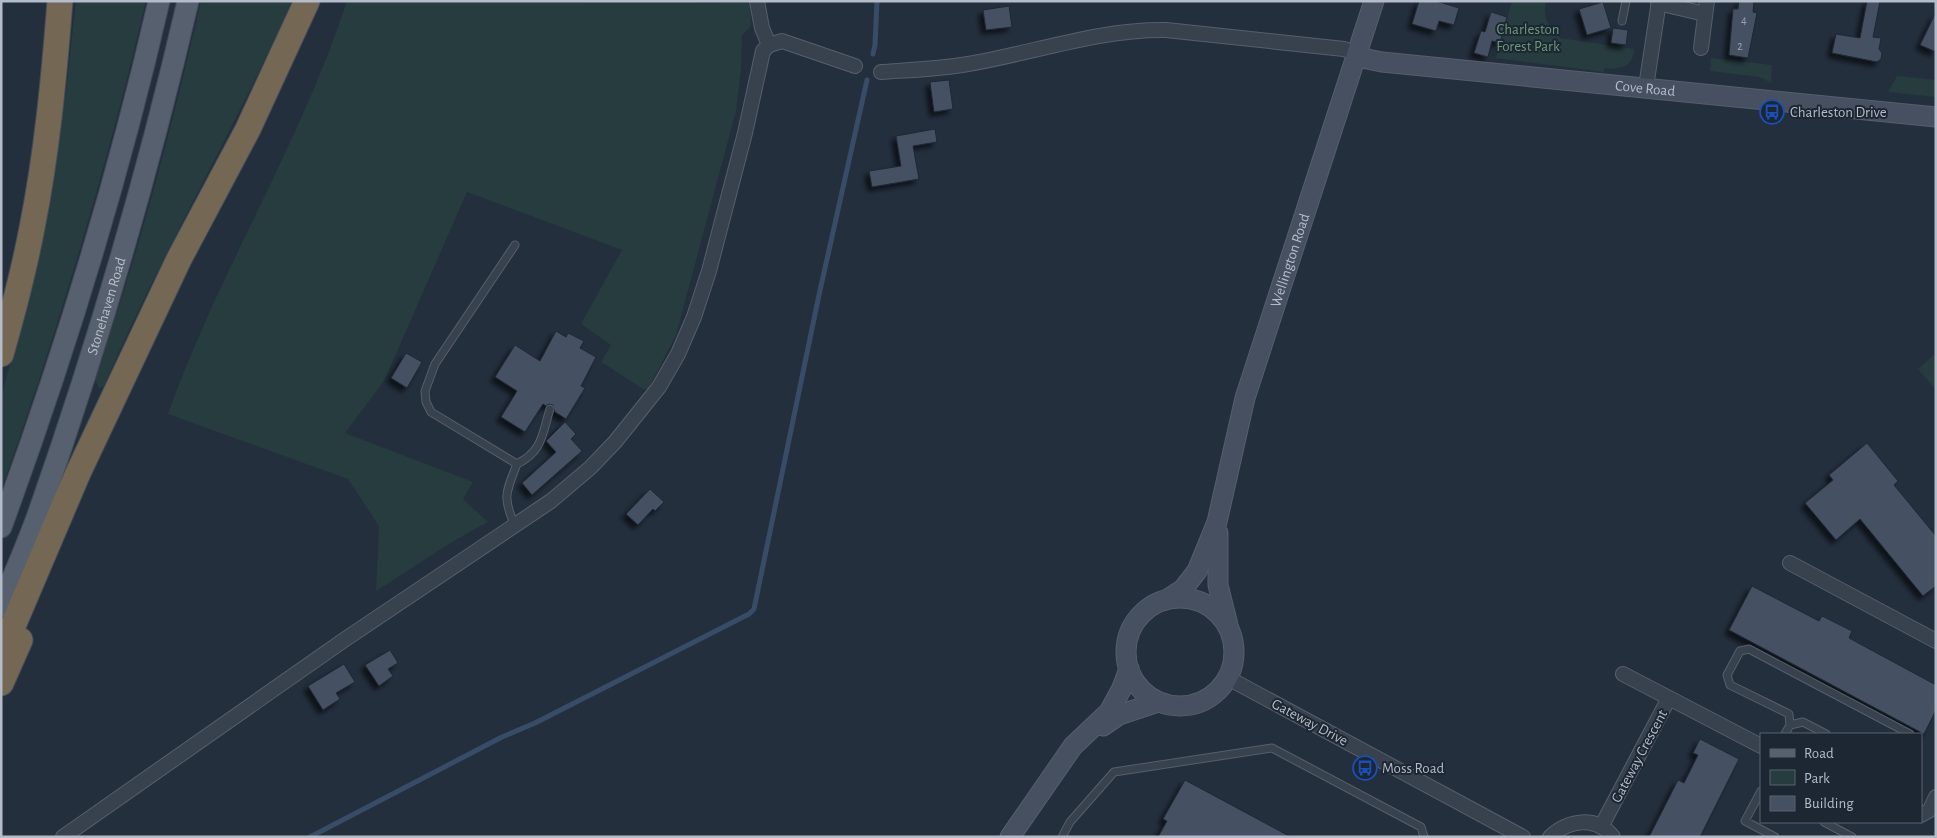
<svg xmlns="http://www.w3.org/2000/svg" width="1937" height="838" font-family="'Alegreya Sans',sans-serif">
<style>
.green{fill:#263c3f}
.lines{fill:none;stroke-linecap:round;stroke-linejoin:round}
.stream{stroke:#394c67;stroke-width:5}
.building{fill:#455162;stroke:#1f2835;filter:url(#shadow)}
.lane-casing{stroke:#565f6c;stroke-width:9}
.street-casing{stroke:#565f6c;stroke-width:16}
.secondary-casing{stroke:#565f6c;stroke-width:21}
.primary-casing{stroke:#414a57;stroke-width:23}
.highway-casing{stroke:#434c59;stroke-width:27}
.lane{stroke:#38414e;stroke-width:7}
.street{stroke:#38414e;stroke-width:14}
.secondary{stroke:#465061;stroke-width:19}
.primary{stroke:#56606e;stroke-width:21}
.highway{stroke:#746855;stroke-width:25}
.labels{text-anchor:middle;stroke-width:4;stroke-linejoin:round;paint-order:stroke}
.number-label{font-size:12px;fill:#98a1af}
.park-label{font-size:15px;fill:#6b9a76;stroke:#1d2633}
.street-label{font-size:15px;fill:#b4bcc9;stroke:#1d2633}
.poi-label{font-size:15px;fill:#b4bcc9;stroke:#1d2633;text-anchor:start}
</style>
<defs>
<filter id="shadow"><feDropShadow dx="-4.5" dy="4.5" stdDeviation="2.5" flood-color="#0009"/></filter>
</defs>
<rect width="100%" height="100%" fill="#242f3e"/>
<path class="green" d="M76,1H146C107,167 58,330 1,491V396L18,338L45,220L66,92Z
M201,1H292C234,132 160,255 104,386L99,388L94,378L114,314L117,312C150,210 177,106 201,1Z
M347,1L750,3L751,26L742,35L741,69L736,111L676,335L648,389H643L601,362L611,345L581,324L622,250L467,192L384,381L345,433L473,482L463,499L488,522C449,542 413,568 376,591L379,526L348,479L168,414C218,273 300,145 347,1Z
M1512,1H1546C1542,18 1549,27 1560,38L1634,49C1634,67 1619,70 1604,68V72L1496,58Z
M1711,58L1772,65L1771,83L1760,77L1710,71Z
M1897,76L1936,80V97L1888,92Z
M1936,353V390L1918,369Z"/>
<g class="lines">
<path class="stream" d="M873,54L875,45L877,1
M310,837L502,737L535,723L749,614L754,609L819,295L867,80"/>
</g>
<path class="building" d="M1419,1H1436L1459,8L1454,25L1439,21L1436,31L1412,24Z
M1739,1H1754L1753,12L1757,13L1748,58L1729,55L1733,9H1738Z
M1867,1H1880L1873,37L1881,38L1879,49L1882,53L1881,59L1877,62L1832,53L1836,34L1860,38Z
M1603,2L1611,28L1587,35L1579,9Z
M1009,6L1012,27L986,30L983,10Z
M1491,12L1507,17L1500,43L1492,41L1488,57L1474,53L1481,31L1485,32Z
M1936,12V52L1920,45Z
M1613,28L1628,30L1626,45L1611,43Z
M949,80L953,109L934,112L930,82Z
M935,129L937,142L913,146L919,179L872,187L869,171L901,166L896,136Z
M556,331L566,337L568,333L584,341L580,348L596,357L581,386L585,388L566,419L555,412L553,405L549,404L546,406L543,404L525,432L501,417L517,391L495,377L515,345L540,361Z
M406,353L422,362L407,388L391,378Z
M565,422L576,434L571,439L582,451L532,495L522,483L556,452L546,441Z
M1867,443L1898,481L1894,485L1936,536V586L1923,596L1860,519L1836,540L1805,503L1833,480L1829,475Z
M650,489L664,502L655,511L653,509L638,525L626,514Z
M1752,586L1819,621L1822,616L1852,631L1849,638L1936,685V710L1924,734L1729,630Z
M390,650L398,663L388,669L393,676L379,686L365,665Z
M344,664L355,682L336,693L340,699L323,710L308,686Z
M1700,739L1739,759L1700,837H1649L1678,780L1684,783L1698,755L1693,753Z
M1185,780L1291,837H1158L1167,821L1163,819Z"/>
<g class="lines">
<g class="lane-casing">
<path id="lane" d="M1622,21L1626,1
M515,245L435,364L425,391L426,402L431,412L517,464C506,492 502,497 515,526
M517,464C543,451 542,434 550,409
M1790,725L1803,722L1826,734
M1785,734L1790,725L1789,714L1730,685L1727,675L1740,651L1749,649L1910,734
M1761,791L1745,821L1775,837
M1824,822L1852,837
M1062,837L1070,822L1114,772L1272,748L1421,827L1424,837"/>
</g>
<g class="street-casing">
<path id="street" d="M757,1L762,28L769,45
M1658,3L1705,14
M1701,48L1707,1
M881,72C910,70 939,69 968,64C1034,53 1098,29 1166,30L1344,49L1357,54
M1646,87L1659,1
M1790,563L1936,641
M1623,674L1761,746
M1228,678L1523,837
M1921,815L1930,810L1936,797
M1601,827L1669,698
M63,837L344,640L551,501L590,468L615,442L659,387L678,354L694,317L709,271L745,133L763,51L769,45L782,41L855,66
M1550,837C1568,820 1596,815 1613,837"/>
</g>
<g class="secondary-casing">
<g id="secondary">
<path id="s1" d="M1357,54L1367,59L1382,62L1936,117"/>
<path d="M1218,533V585L1228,625"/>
<circle cx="1180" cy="652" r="54"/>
<path id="s2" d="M1166,600L1183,589L1197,571L1217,522L1245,398L1374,1"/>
<path d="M1103,726L1119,715L1158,702"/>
<path d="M1010,837L1073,746L1109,712L1122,688L1129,669"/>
</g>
</g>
<g class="primary-casing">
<g id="primary">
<path d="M1,527C64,355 118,180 159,1"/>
<path id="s3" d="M1,606C14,575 28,543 39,512C98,344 148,174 188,1"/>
</g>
</g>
<g class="highway-casing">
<path id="highway" d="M1,354C13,312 24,270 32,228C47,153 54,77 60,1
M1,654L78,473L179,259L248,129L307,1
M1,683L20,640"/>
</g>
<use href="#lane" class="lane"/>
<use href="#street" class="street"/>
<use href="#secondary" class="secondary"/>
<use href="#primary" class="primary"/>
<use href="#highway" class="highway"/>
</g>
<defs>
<g id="bus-ring" transform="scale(1.25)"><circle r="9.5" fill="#1d2633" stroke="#1a4fb4" stroke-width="1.5"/><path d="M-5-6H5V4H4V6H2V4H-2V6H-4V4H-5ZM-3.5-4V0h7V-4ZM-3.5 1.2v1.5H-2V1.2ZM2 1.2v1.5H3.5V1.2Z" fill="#1a4fb4"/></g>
</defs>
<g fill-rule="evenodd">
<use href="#bus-ring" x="1772" y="112"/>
<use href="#bus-ring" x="1365" y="768"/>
</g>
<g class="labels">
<g class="number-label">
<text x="1744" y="24">4</text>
<text x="1740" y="50">2</text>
</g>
<g class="park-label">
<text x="1528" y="34">Charleston<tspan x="1528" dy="17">Forest Park</tspan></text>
</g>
<g class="street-label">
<text dy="5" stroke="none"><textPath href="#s1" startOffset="291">Cove Road</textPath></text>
<text dy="5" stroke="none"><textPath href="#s2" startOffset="368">Wellington Road</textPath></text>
<text dy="5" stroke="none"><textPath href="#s3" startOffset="318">Stonehaven Road</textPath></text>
<text transform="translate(1310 722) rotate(28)" y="5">Gateway Drive</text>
<text transform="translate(1639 756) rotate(-62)" y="5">Gateway Crescent</text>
</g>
<g class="poi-label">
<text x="1790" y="117">Charleston Drive</text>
<text x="1382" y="773">Moss Road</text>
</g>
</g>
<rect width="1937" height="838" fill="none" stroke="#b4bcc9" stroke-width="5"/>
<rect x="1760" y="733" width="162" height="90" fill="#1d2633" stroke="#59626f"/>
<rect x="1770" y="749" width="25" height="8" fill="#56606e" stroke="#59626f"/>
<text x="1804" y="758" font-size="15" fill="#b4bcc9">Road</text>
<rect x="1770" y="770" width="25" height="15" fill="#263c3f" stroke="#59626f"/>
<text x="1804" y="783" font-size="15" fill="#b4bcc9">Park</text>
<rect x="1770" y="796" width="25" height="15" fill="#455162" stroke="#59626f"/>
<text x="1804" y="808" font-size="15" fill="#b4bcc9">Building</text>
</svg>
